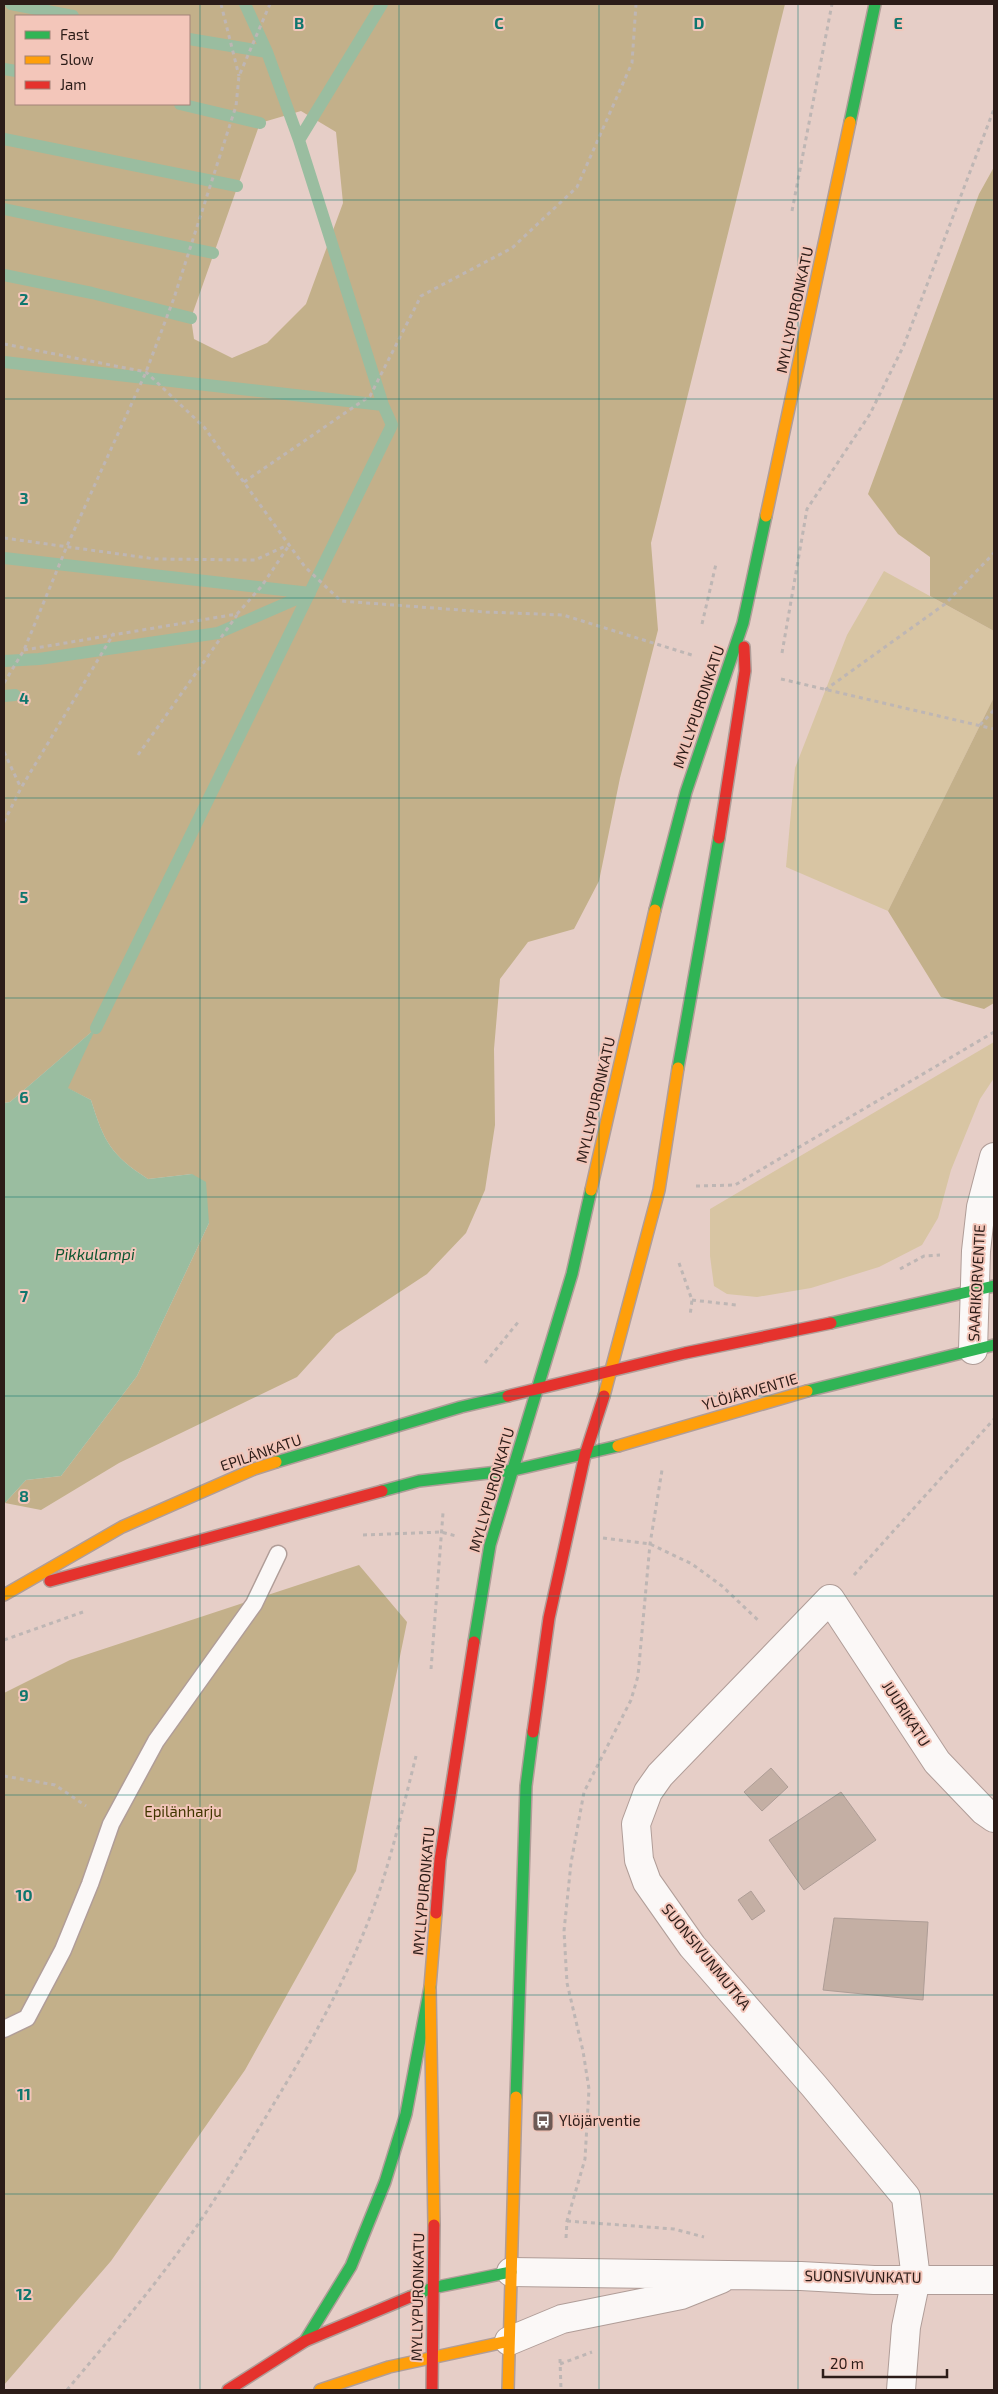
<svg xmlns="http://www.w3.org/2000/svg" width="998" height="2394" font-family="'Exo 2',sans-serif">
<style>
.green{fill:#d8c5a3}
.forest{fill:#c3b08a;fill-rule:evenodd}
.water{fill:#9abda0}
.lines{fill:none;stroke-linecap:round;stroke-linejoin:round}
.stream{stroke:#9abda0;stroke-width:12}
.building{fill:#c4afa4;stroke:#ae9d96}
.lane-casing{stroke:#b09d98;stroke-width:19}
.street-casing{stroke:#b09d98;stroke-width:30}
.fast-casing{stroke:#b09d98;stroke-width:14}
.slow-casing{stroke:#b09d98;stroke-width:14}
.jam-casing{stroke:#b09d98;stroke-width:14}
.path{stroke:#beb6b4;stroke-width:3;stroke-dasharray:4 4;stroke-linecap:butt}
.lane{stroke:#fbf8f7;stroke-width:16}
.street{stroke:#fbf8f7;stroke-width:28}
.fast{stroke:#30b455;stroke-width:11}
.slow{stroke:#ff9f0a;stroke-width:11}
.jam{stroke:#e5322d;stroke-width:11}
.grid{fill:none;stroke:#0f766e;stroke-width:1;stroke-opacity:0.55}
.labels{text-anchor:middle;stroke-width:4;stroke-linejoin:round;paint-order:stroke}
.street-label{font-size:15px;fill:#2c1c18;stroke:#f3c6ba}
.park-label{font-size:15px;fill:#423600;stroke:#f3c6ba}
.poi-label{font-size:15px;fill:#2c1c18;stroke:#f3c6ba;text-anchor:start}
.water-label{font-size:16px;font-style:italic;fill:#0e5732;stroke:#f3c6ba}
.grid-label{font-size:16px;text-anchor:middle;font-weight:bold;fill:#0f766e;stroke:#f3c6ba;stroke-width:4;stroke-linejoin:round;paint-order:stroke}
</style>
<rect width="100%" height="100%" fill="#e6cec7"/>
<path class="green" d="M884,571L994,631V697L888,911L786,867L795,768L847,635Z
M994,1042V1078L980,1099L951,1170L938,1218L922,1245L879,1267L811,1288L757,1297L727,1294L714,1286L710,1256V1209Z"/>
<path class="forest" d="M4,4H785L651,543L658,630L620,778L599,881L574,929L528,942L500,979L494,1049L495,1125L485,1190L466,1233L427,1274L336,1334L297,1377L119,1463L41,1510L5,1503L26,1480L61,1476L137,1376L209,1223L192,1174L148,1179C111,1155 104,1142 91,1100L67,1088L95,1029L10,1102L4,1103ZM16,16H189V104H16ZM301,111L336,132L343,203L306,304L267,343L232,358L194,339L191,318L260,123Z
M994,167V631L930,596V557L898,534L868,494L979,194Z
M994,697V1003L984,1009L941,997L888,911Z
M359,1565L407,1622L356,1871L245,2070L111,2261L4,2385V1693L70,1660Z"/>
<path class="water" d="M96,1028L68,1088L91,1100C104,1142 111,1155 148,1179L192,1174L206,1182L209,1223L137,1376L61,1476L26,1480L4,1504V1103L10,1102Z"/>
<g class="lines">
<path class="stream" d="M11,4L73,16
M245,4L267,52L299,140
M189,39L267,52
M4,69L16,71
M180,104L260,123
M4,139L237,186
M4,209L213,253
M4,275L92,293L191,318
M4,362L383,405
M4,558L310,593
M4,661L39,659L218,633L310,593
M4,696L15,695
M96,1028L392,425L383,405L299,140L382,4"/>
</g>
<path class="building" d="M771,1768L788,1787L762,1811L744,1792Z
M841,1792L876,1840L804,1890L769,1840Z
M751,1891L765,1911L752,1920L738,1900Z
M834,1918L928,1922L923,2000L823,1990Z"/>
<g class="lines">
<g class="lane-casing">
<path id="lane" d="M4,2029L27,2018L63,1950L90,1884L111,1824L156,1741L254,1604L278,1554"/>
</g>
<g class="street-casing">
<path id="street" d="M973,1350L976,1251L981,1207L994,1157
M511,2272L801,2276L874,2280H994
M509,2341L562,2319L681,2295L721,2279
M901,2390L906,2327L916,2279L906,2197L814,2086L692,1946L647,1882L639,1860L636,1824L648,1792L660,1775L830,1599L937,1762L984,1811L994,1818"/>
</g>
<g class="fast-casing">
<path id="fast" d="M850,122L875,4
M655,910L686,792L743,623L766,516
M678,1068L719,838
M831,1323L994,1286
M807,1391L994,1345
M276,1462L461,1407L508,1396
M382,1491L419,1481L514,1470L618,1446
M474,1642L490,1545L572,1274L591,1190
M516,2097L526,1786L533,1732
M410,2297L432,2288L511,2272
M305,2341L351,2266L385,2182L406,2114L430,1987"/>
</g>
<g class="slow-casing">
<path id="slow" d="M766,516L850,122
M591,1190L655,910
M604,1396L659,1190L678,1068
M618,1446L807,1391
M4,1595L122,1527L254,1469L276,1462
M434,2225L430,1987L436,1913
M320,2390L389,2367L509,2341
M508,2390L516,2097"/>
</g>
<g class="jam-casing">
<path id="jam" d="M719,838L745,671L744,647
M508,1396L685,1353L831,1323
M50,1581L382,1491
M533,1732L549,1618L585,1455L604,1396
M436,1913L440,1860L474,1642
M228,2390L305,2341L410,2297
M432,2390L434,2225"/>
</g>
<path class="path" d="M221,4L239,76
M792,211L832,4
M4,344L146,372L204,427L305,567L341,601L486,612L563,615L695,656
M244,482L370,396L421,296L512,248L577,187L632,63L636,4
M4,538L155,559L255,560L290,544
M702,624L716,564
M24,650L237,614L261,587L290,544
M782,653L807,509L870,414L904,345L994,109
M781,679L994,729
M4,683L24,650L67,546L146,372L174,298L236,106L239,76L270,4
M825,690L945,604L994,553
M980,725L994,710
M4,752L21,788
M138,755L237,615
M4,822L21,788L114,633
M696,1186L735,1185L994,1032
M679,1263L692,1300L690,1316
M900,1269L924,1256L940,1255
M692,1300L736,1305
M485,1363L519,1321
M363,1535L441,1532L456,1536
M603,1538L650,1544L692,1564L722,1586L760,1622
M854,1575L994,1419
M4,1640L83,1612
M431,1669L443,1513
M4,1776L55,1785L86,1806
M567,2221L674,2229L704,2237
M566,2238L567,2221L585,2159L589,2089L583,2051L567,1983L564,1931L571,1863L584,1792L631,1700L638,1676L650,1544L662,1470
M560,2359L561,2390
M560,2364L592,2352
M67,2390C108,2341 150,2292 187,2240C219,2195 248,2147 276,2100C315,2036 352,1969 377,1898C393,1851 404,1804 416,1756"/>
<use href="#lane" class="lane"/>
<use href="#street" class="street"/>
<use href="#fast" class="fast"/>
<use href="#slow" class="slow"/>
<use href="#jam" class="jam"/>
</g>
<path class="grid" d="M200,4V2390M399,4V2390M599,4V2390M798,4V2390M4,200H994M4,399H994M4,598H994M4,798H994M4,998H994M4,1197H994M4,1396H994M4,1596H994M4,1795H994M4,1995H994M4,2194H994"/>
<defs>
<g id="bus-square" transform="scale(1.125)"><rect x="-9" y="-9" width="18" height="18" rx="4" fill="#6d5a55" stroke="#f3c6ba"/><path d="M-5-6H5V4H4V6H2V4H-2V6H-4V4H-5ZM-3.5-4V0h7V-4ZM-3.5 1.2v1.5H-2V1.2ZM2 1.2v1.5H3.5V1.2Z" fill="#fff"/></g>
</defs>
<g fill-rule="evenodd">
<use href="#bus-square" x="543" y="2121"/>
</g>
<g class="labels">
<g class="street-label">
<text transform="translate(795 310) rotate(-78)" y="5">MYLLYPURONKATU</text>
<text transform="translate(699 707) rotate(-71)" y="5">MYLLYPURONKATU</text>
<text transform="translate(596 1100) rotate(-77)" y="5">MYLLYPURONKATU</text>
<text transform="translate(977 1283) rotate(-87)" y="5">SAARIKORVENTIE</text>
<text transform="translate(750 1392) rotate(-16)" y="5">YLÖJÄRVENTIE</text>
<text transform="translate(261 1453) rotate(-19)" y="5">EPILÄNKATU</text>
<text transform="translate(492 1490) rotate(-74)" y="5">MYLLYPURONKATU</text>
<text transform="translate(906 1714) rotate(57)" y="5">JUURIKATU</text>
<text transform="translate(424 1891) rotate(-85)" y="5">MYLLYPURONKATU</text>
<text transform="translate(706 1957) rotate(51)" y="5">SUONSIVUNMUTKA</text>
<text transform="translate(863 2277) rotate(1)" y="5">SUONSIVUNKATU</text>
<text transform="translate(418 2297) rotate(-89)" y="5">MYLLYPURONKATU</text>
</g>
<g class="park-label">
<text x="183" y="1817">Epilänharju</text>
</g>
<g class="poi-label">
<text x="559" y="2126">Ylöjärventie</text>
</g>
<g class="water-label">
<text x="95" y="1260">Pikkulampi</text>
</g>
</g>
<g class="grid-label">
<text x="299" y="29">B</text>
<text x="499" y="29">C</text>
<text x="699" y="29">D</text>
<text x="898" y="29">E</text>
<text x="24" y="305">2</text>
<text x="24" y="504">3</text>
<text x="24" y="704">4</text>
<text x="24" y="903">5</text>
<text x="24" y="1103">6</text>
<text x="24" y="1302">7</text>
<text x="24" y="1502">8</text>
<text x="24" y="1701">9</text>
<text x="24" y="1901">10</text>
<text x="24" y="2100">11</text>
<text x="24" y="2300">12</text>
</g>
<rect width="998" height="2394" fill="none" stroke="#2c1c18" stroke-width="10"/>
<rect x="15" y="15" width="175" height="90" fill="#f3c6ba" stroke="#a38279"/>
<rect x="25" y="31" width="25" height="8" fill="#30b455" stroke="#a38279"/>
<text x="60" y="40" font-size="15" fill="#2c1c18">Fast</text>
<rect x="25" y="56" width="25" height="8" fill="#ff9f0a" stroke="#a38279"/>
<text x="60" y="65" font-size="15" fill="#2c1c18">Slow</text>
<rect x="25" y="81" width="25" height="8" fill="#e5322d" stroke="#a38279"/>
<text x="60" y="90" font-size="15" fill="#2c1c18">Jam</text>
<path d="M823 2369v8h124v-8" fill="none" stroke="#2c1c18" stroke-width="2.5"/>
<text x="830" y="2369" font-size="15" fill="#2c1c18" stroke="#f3c6ba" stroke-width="4" paint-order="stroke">20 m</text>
</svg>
